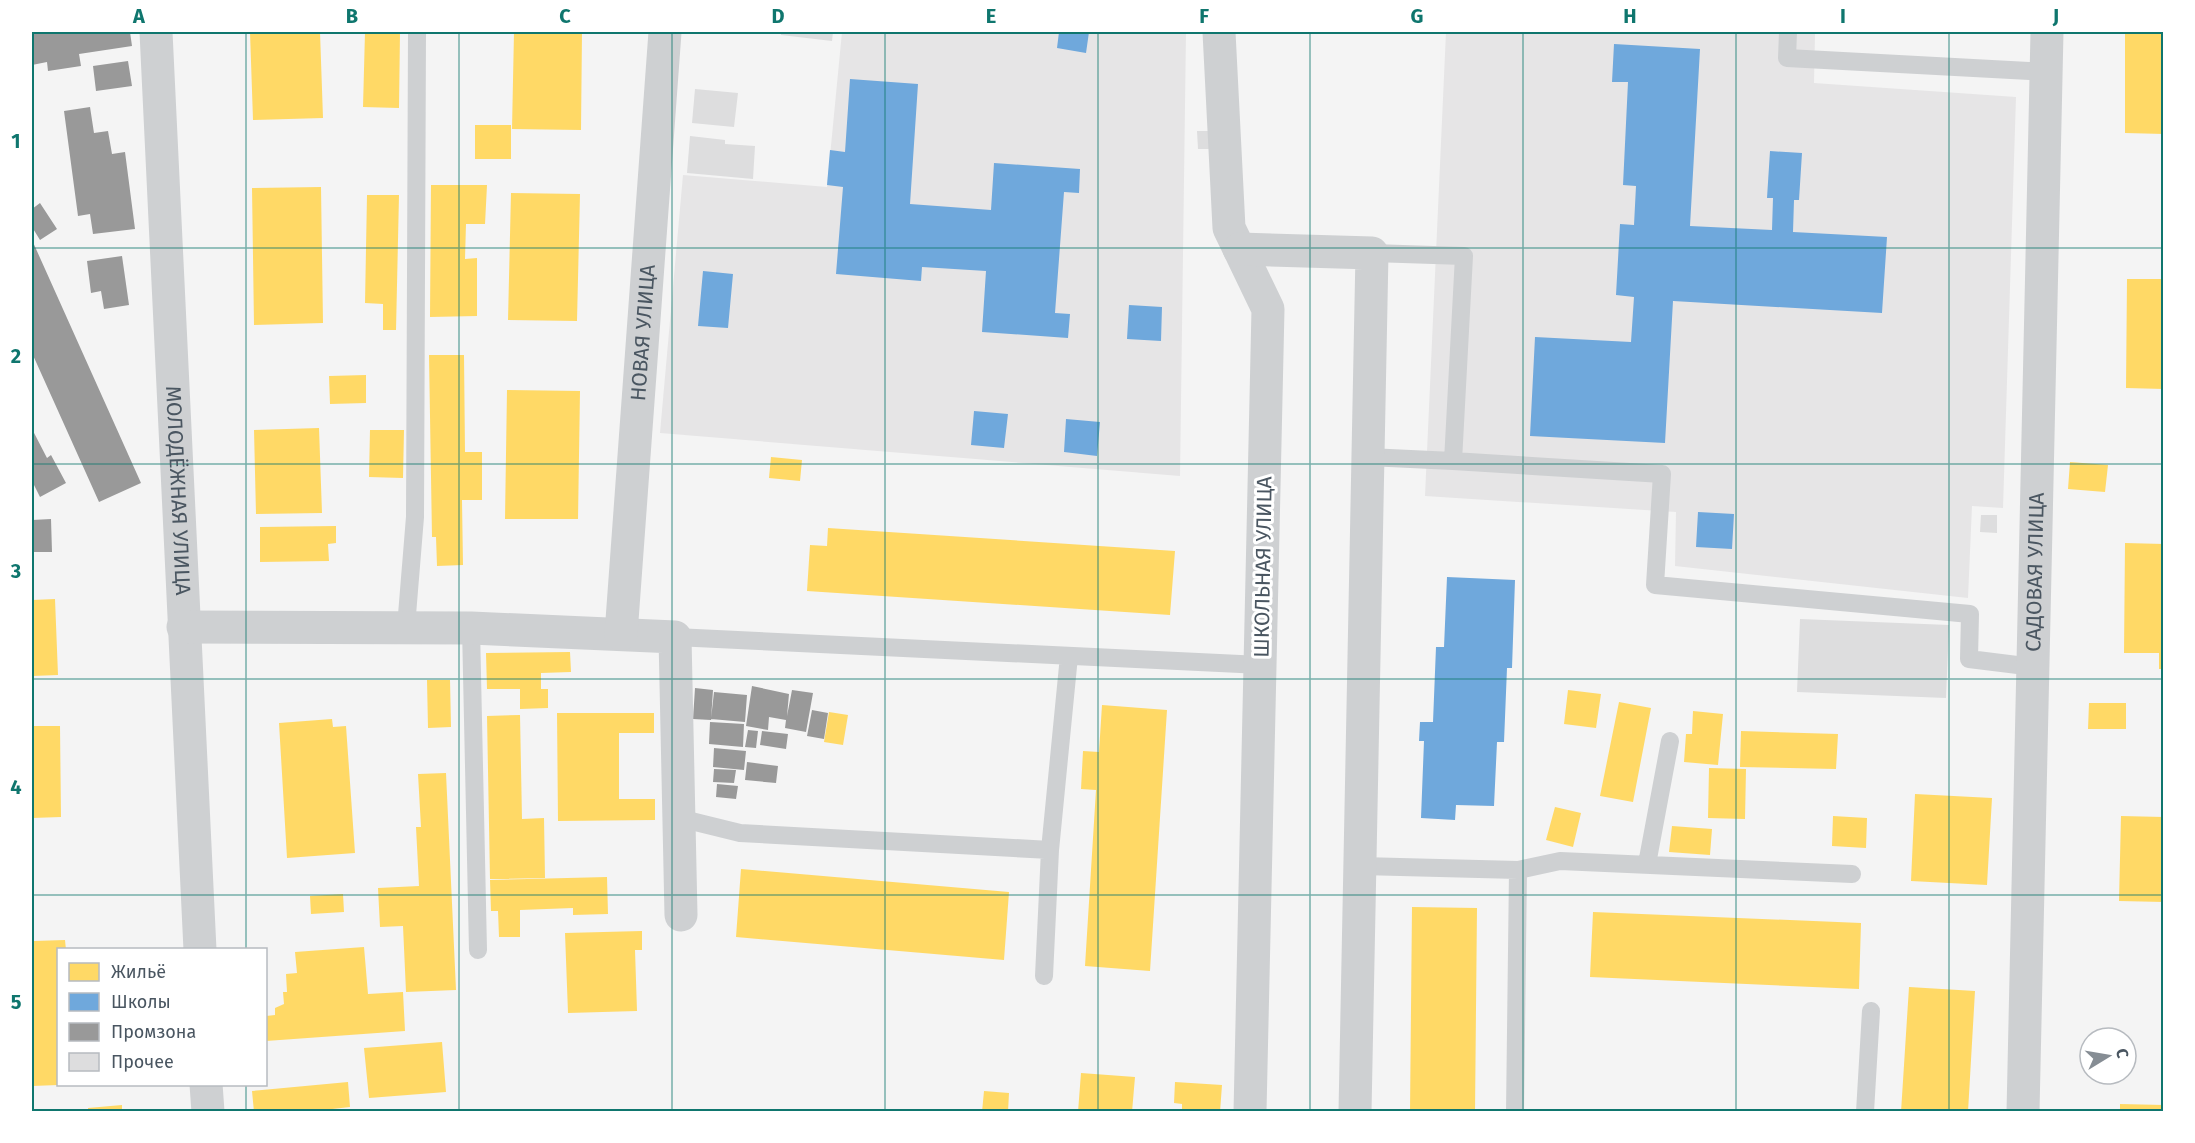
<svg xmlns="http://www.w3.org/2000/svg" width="2195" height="1143" font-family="'Fira Sans',sans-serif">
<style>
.education{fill:#e6e5e6}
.homes{fill:#ffd966}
.schools{fill:#6fa8dc}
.industry{fill:#999}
.building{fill:#ddddde}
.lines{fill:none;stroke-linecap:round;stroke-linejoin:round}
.lane{stroke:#ced0d2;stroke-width:18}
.street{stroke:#ced0d2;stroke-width:33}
.grid{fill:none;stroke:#0f766e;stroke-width:1.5;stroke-opacity:0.55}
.labels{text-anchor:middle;stroke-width:6;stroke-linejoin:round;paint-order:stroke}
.street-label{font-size:21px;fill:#4a5661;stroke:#fff}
.neatline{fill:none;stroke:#0f766e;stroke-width:2}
.grid-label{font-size:20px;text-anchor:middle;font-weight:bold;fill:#0f766e}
</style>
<rect width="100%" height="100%" fill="#f4f4f4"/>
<path class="education" d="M842,32H1186L1180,476L660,433L683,175L827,187Z
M1446,32H1741L1815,34L1814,83L2016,97L2003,508L1972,506L1968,598L1675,566L1676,512L1425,496Z"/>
<path class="homes" d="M250,32H320L323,118L253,120Z
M365,32H400L399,108L363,107Z
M514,32H582L581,130L512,129Z
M2125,32H2164V134L2125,133Z
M475,125H511V159H475Z
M431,185H487L485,224H466L465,259L477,258V316L430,317Z
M321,187L323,323L254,325L252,188Z
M511,193L580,194L577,321L508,320Z
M367,195H399L396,330H383V304L365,303Z
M2127,279H2164V389L2126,388Z
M429,355H464L465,452H482V500H462L463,565L437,566L436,537H432Z
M366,375V403L330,404L329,376Z
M507,390L580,391L578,519H505Z
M319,428L322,513L256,514L254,430Z
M370,430H404L403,478L369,477Z
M771,457L802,460L800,481L769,478Z
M2070,462L2108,465L2105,492L2068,489Z
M336,526V543L328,544L329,561L260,562V527Z
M828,528L1175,551L1170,615L807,591L810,545L827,546Z
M2125,543L2164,544V669H2159V653H2124Z
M55,599L58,675L32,676V600Z
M570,652L571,672L541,673V689H548V708L520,709V689H487L486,653Z
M427,680H450L451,727L428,728Z
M1568,690L1601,694L1596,728L1564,724Z
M1619,702L1651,708L1633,802L1600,796Z
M2089,703H2126V729H2088Z
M1102,705L1167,710L1150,971L1085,966L1096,790L1081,789L1083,751L1099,752Z
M1693,711L1723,714L1718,765L1684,762L1686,734H1692Z
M829,712L848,715L843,745L824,742Z
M557,713H654V733H619V799H655V820L558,821Z
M520,715L522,819L544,818L545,878L490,879L487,716Z
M332,719L333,727L346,726L355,853L287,858L279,723Z
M32,726H60L61,817L32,818Z
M1741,731L1838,734L1836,769L1740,767Z
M1709,768L1746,769L1745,819L1708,818Z
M446,773L456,990L406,992L403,926L380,927L378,888L419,886L416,827H421L418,774Z
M1915,794L1992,798L1987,885L1911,881Z
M1555,807L1581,813L1573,847L1546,840Z
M1833,816L1867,818L1866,848L1832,846Z
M2121,816L2164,817V902L2119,901Z
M1672,826L1712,829L1710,855L1669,852Z
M741,869L1009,892L1004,960L736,937Z
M607,877L608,914L573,915V908L520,910V937H499L498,911H491L490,880Z
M343,894L344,912L311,914L310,896Z
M1412,907L1477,908L1475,1112H1410Z
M1593,912L1861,923L1859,989L1590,977Z
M32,926H33L34,941L65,940L66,950H58V1085L32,1086Z
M642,931V950H635L637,1011L568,1013L565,933Z
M364,947L368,994L403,992L405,1031L266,1041V1016L275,1015V1008L284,1004L283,992H287L286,974L297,973L295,952Z
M1909,987L1975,991L1968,1112H1901Z
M442,1042L446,1092L369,1098L364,1048Z
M1081,1073L1135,1077L1132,1112H1078Z
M348,1082L350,1107L306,1112H254L252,1091Z
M1175,1082L1222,1085L1220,1112H1182V1104L1174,1103Z
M984,1091L1009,1093L1008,1112H982Z
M2120,1104L2164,1105V1112H2120Z
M122,1105V1112H88V1108Z"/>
<path class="schools" d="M1059,32H1089L1086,53L1057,48Z
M1614,44L1700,49L1690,226L1772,230L1773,198H1767L1770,151L1802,153L1799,200H1794L1793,232L1887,237L1882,313L1673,301L1665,443L1530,436L1535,337L1631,342L1634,297L1616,295L1620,224L1634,225L1636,186L1623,185L1628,82H1612Z
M850,79L918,84L910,204L991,210L994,163L1080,169L1079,193L1064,192L1055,313L1070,314L1068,338L982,332L986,271L922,267L921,281L836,274L843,187L827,185L830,150L845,152Z
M703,271L733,274L728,328L698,326Z
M1129,305L1162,307L1161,341L1127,339Z
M974,411L1008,414L1004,448L971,445Z
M1066,419L1100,422L1097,456L1064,452Z
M1698,512L1734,514L1732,549L1696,547Z
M1447,577L1515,580L1512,668H1507L1504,742H1497L1494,806L1456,805L1455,820L1421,818L1424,741H1419L1420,722H1433L1436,647H1444Z"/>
<path class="industry" d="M32,32H130L132,46L79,54L81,66L48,71L47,62L32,65Z
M128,61L132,86L96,91L93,66Z
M90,107L94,133L108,131L112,154L125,152L135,229L93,234L90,214L78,216L64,111Z
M40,203L57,229L40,240L32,227V209Z
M32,240L141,483L99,502L32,353Z
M122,256L129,305L104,309L101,291L91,293L87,261Z
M32,429L47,458L51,455L66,483L40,497L32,481Z
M51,519L52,552H32V520Z
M752,686L789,694L787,716L792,690L813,693L806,732L785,728L786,720L769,717L768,730L746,726Z
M695,688L713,690L711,720L693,719Z
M714,692L747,695L745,722L711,719Z
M812,710L828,713L824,739L807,736Z
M710,722L744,724L743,747L709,744Z
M748,730L758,731L756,748L745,747Z
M762,731L788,734L786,749L760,745Z
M714,748L746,751L744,770L713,767Z
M747,762L778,766L776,783L745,780Z
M714,769L736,770L734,783L713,782Z
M717,784L738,786L736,799L716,797Z"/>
<path class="building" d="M781,32H833L832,41L781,35Z
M695,89L738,93L734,127L692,123Z
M1197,131H1211V149H1198Z
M690,136L725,140V144L755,146L753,179L687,173Z
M1981,515H1997V533L1980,532Z
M1800,619L1949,625L1946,698L1797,692Z"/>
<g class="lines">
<path class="lane" d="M1788,32L1787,58L2047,72
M1372,253L1464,256L1453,461L1662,474L1655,585L1970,614L1969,659L2034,667
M1368,457L1453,461
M406,627L415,517L417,32
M471,628L478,950
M675,637L1261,665
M679,818L740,833L1050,850L1069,656
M1647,864L1670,741
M1361,866L1518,870L1560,861L1852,874
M1044,976L1050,850
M1515,1112L1518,870
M1865,1112L1871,1011"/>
<g class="street">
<path id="s1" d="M156,32L200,950"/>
<path d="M1219,32L1229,228L1268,309L1250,1112"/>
<path d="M1239,249L1372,253L1355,1112"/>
<path d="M183,627L471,628L675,637L681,915"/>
<path id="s2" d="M621,634L665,32"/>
<path d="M206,1084L208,1112"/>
<path id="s3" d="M2023,1112L2047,32"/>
</g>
</g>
<path class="grid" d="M246,32V950M459,32V1112M672,32V1112M885,32V1112M1098,32V1112M1310,32V1112M1523,32V1112M1736,32V1112M1949,32V1112M32,248H2164M32,464H2164M32,679H2164M32,895H2164M246,1084V1112"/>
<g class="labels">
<g class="street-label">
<text dy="7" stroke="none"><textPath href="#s2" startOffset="302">НОВАЯ УЛИЦА</textPath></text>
<text dy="7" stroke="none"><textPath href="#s1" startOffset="459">МОЛОДЁЖНАЯ УЛИЦА</textPath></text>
<text transform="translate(1263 567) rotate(-89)" y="7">ШКОЛЬНАЯ УЛИЦА</text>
<text dy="7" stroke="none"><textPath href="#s3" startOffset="540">САДОВАЯ УЛИЦА</textPath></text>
</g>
</g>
<rect width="2195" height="1143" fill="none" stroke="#ffffff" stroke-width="66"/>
<rect x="57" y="948" width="210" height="138" fill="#ffffff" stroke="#b7bbc0" stroke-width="1.5"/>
<rect x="69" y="963" width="30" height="18" fill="#ffd966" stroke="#b7bbc0" stroke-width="1.5"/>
<text x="111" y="978" font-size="18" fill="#4a5661">Жильё</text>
<rect x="69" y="993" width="30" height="18" fill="#6fa8dc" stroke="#b7bbc0" stroke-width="1.5"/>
<text x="111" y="1008" font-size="18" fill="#4a5661">Школы</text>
<rect x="69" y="1023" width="30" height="18" fill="#999999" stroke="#b7bbc0" stroke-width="1.5"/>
<text x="111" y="1038" font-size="18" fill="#4a5661">Промзона</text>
<rect x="69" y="1053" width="30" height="18" fill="#ddddde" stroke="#b7bbc0" stroke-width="1.5"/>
<text x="111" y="1068" font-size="18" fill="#4a5661">Прочее</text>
<g transform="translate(2108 1056) rotate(79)"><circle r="28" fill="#ffffff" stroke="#b7bbc0" stroke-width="1.5"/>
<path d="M0-4.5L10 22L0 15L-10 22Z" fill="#868d94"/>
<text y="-9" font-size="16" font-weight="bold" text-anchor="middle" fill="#4a5661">С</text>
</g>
<rect x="33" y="33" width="2129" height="1077" class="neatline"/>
<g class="grid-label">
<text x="139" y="23">A</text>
<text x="352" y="23">B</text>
<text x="565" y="23">C</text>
<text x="778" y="23">D</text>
<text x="991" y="23">E</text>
<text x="1204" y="23">F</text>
<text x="1417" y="23">G</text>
<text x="1630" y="23">H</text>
<text x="1843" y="23">I</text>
<text x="2056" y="23">J</text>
<text x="16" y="148">1</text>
<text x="16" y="363">2</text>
<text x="16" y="578">3</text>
<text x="16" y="794">4</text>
<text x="16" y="1009">5</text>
</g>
</svg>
